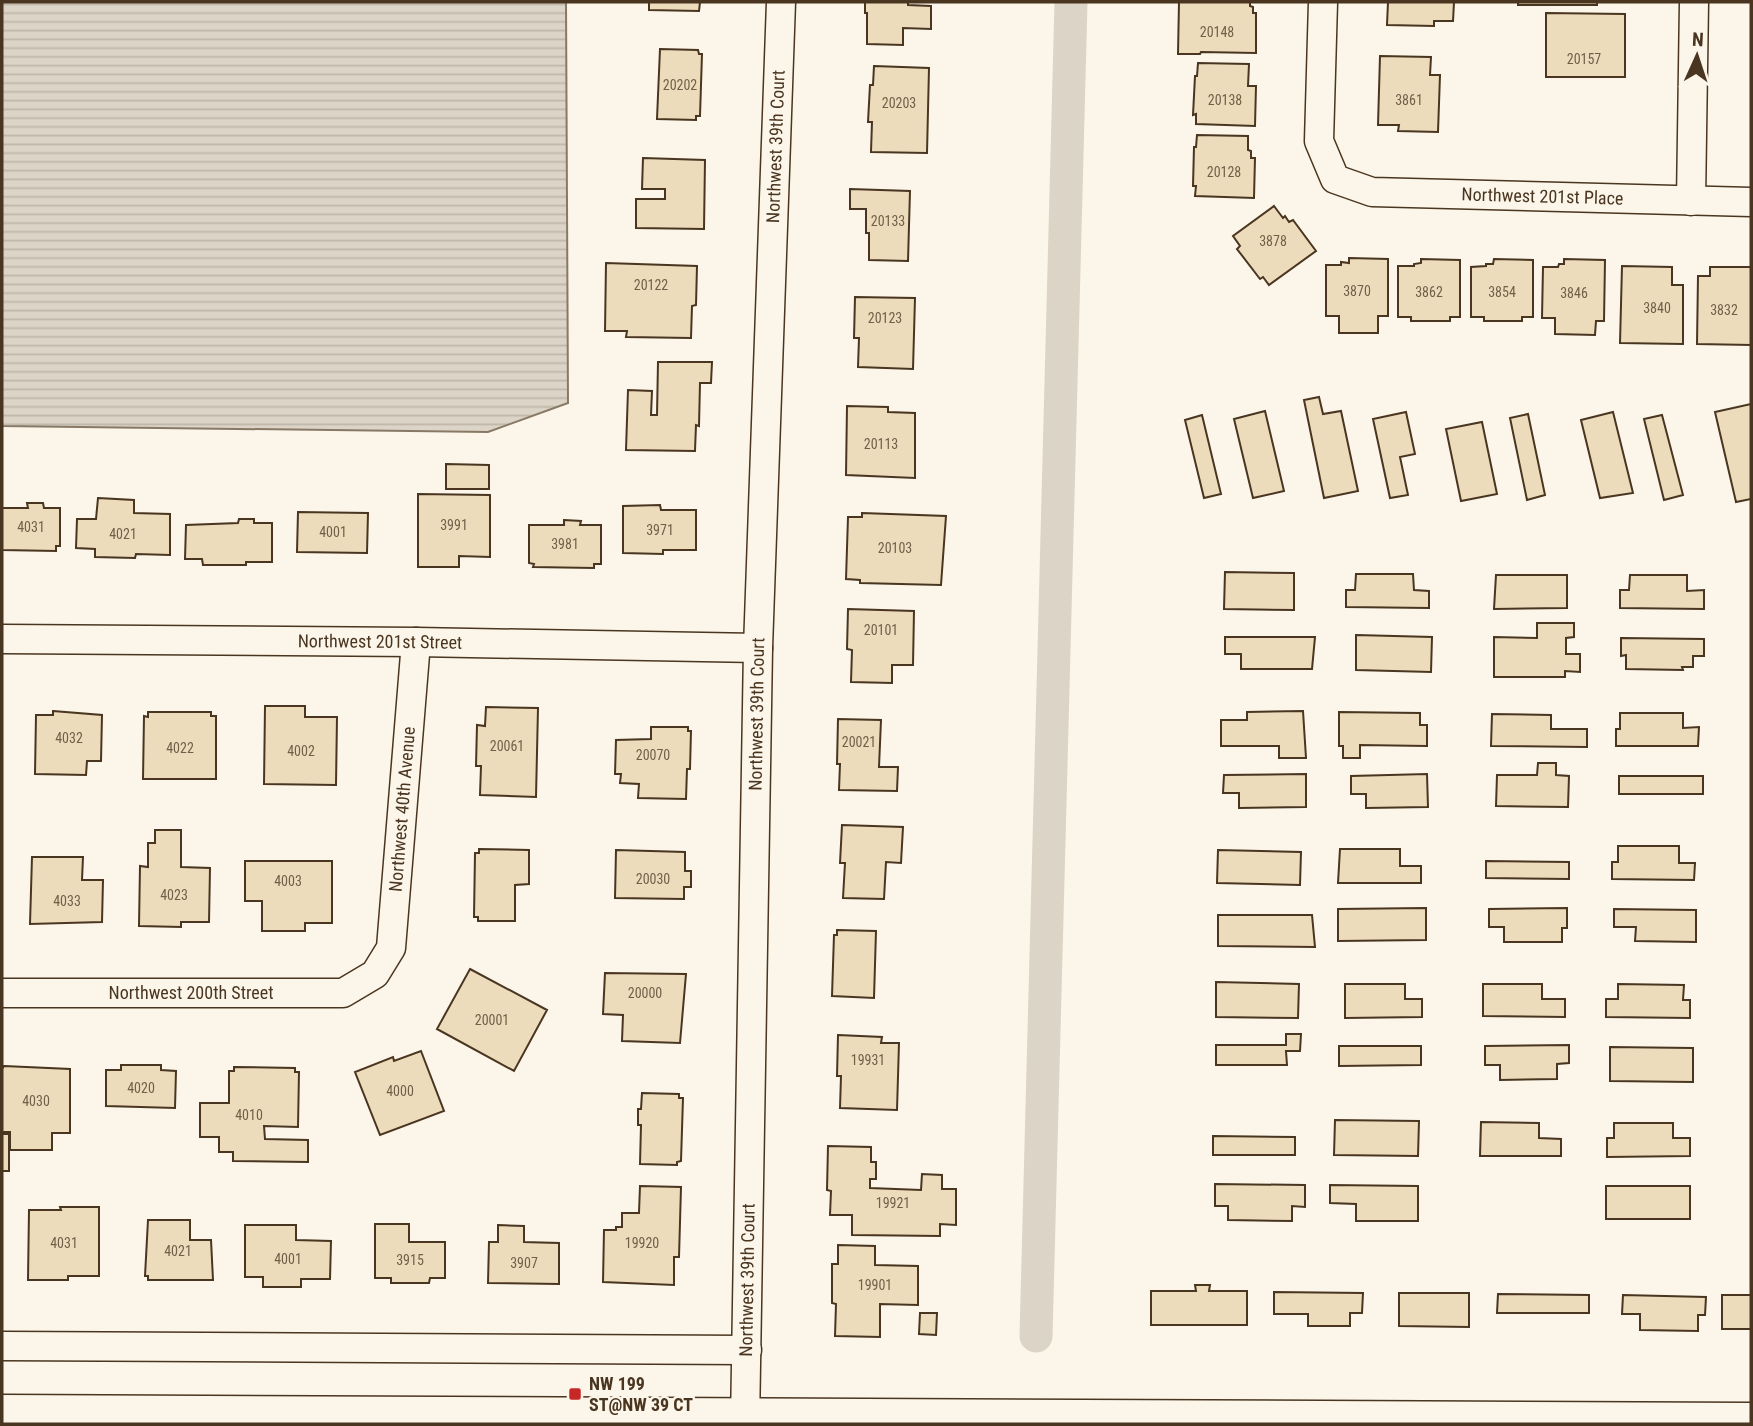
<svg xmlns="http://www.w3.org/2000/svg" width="1753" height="1426" font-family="'Roboto Condensed',sans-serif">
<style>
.water{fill:url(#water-rules);stroke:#887966;stroke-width:2}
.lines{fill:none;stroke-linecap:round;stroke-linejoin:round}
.canal{stroke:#dcd4c6;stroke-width:33}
.building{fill:#ecdcbc;stroke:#4a3520;stroke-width:2}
.minor-casing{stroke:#4a3520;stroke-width:31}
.primary-casing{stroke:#4a3520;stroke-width:41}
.minor{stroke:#fbf6e9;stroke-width:28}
.primary{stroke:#fbf6e9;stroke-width:38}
.poi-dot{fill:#c62828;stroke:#fbf6e9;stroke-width:2.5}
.labels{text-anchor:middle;stroke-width:5;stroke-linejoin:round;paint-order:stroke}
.number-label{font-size:14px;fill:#725f47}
.street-label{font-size:18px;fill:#4a3520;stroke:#fbf6e9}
.poi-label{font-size:18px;font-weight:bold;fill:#4a3520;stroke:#fbf6e9;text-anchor:start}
</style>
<defs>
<pattern id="water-rules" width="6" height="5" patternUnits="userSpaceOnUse" patternTransform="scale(1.75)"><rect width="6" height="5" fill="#dcd4c6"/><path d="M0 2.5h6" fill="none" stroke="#beb7aa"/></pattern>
</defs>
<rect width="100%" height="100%" fill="#fbf6e9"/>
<path class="water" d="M2,2H566L568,403L488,432L2,426Z"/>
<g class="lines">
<path class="canal" d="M1036,1336L1071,2"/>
</g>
<path class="building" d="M649,2H700L699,11L649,10Z
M865,2H908V5L931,6V29L903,28V45L867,44V13H865Z
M1179,2H1250V6L1253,7V13H1256V53L1201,52L1200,54H1178Z
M1388,2H1454L1453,21H1434V26L1387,25Z
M1518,2H1597V5H1518Z
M1546,13L1625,14V77H1546Z
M660,49L698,50L699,54H702L700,116H696V120L657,119Z
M1380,56L1431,57L1430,75H1440L1438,132L1398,131L1399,125H1378Z
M1198,63L1249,64L1248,86H1256L1255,126L1196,124V114L1193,115L1195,76H1197Z
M874,66L929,68L927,153L871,152L872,122H868L870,85H873Z
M1197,135L1248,136V150L1251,151V158H1255L1254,198L1195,196L1196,186H1193L1194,147H1196Z
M643,158L705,160L704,229L636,228V199H665V189H642Z
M850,189L910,191L908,261L869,260V233H866V209H850Z
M1274,206L1283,218L1285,216L1289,222L1293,220L1316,251L1269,285L1263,277L1260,279L1237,249L1240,246L1233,236Z
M1349,258L1388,259V316H1378V333H1339V316H1326V265H1341V262L1349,263Z
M1421,259L1460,260V317H1450V321H1411V317H1398V266H1414V264L1421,263Z
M1494,259L1533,260V317H1522V321H1484V317H1471V267L1486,266V264H1493Z
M1564,259L1605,260L1604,321H1596L1595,335L1555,334V318H1542L1543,267H1558L1559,264H1564Z
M606,263L697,266L696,305L692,306L691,338L626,337L627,331H605Z
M1622,266L1672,267V285H1683V344L1620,343Z
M1710,267H1751V345L1697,344L1698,276H1710Z
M855,297L915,298L913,369L858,367L859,338H854Z
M658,362H712L711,383H700L699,426L696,425L695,451L626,450L628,390L652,391L651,415H657Z
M1319,397L1323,414L1341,411L1358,491L1324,498L1304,400Z
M1751,404V499L1736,502L1715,412Z
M847,406L888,407V412L915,413V478L846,475Z
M1265,411L1284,491L1253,498L1234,419Z
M1406,412L1415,454L1400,457L1408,495L1390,498L1373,419Z
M1613,412L1633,493L1600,498L1581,420Z
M1528,414L1545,495L1527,500L1510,418Z
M1202,415L1221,494L1204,498L1185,420Z
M1662,415L1683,495L1664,500L1644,419Z
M1482,422L1497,494L1461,501L1446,429Z
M446,464L489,465V489H446Z
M418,494L490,495V557L459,556V567H418Z
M98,498L134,500V513L170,514V555L136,554L135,558L95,557V549L76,548L77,519H96Z
M27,503H43L44,508H60V546H56V551L2,550V508H28Z
M660,505L661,510H696V550H663V554L623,553V506Z
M298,512L368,513L367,553L297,552Z
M862,513L946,516L941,585L860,583V580L846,579L848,517H862Z
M239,519H254V523H272V562H246V565H203L202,559H185L186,525L238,523Z
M564,520L581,521L580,525H601V564H594V568L533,567L534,564L529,563V525H564Z
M1225,572L1294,573V610L1224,609Z
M1356,574H1413L1414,590L1429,591V608L1346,607V590H1355Z
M1496,575H1567V608L1494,609Z
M1630,575H1687V591L1704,590V609L1620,608V590H1629Z
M848,609L914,611L913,665H892V683L851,682L852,650L847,649Z
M1537,623H1574V637L1566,638V654H1580V672L1565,671V677H1494V637L1537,638Z
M1356,635L1432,637L1431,672L1356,670Z
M1225,637H1315L1312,669H1241V654H1225Z
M1621,638L1704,639V656H1693V667H1682L1683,670L1626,669V655L1621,656Z
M265,706H305V717H337L336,785L264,784Z
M486,707L538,708L536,797L480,795L481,766H476L477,725L485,726Z
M53,711L102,715L101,761H87L86,775L35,774L36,715H53Z
M1303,711L1306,758H1279V746H1221V720H1247V712Z
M148,712H211V716H216V779H143L144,716L148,717Z
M1339,712L1420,713V725H1427V746L1360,745V758H1343V746H1339Z
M1620,713H1683V728L1699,727L1698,746H1616V729H1620Z
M1492,714L1551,715V729H1587V747L1491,746Z
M838,719L881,720L879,767H898L897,791L839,790L840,764H837Z
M651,727H688V731H691L690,769H687L686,799L638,798L639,784L620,783L621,774H615L616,740L651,739Z
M1538,763H1556V775L1569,776L1568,807L1496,806L1497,775H1537Z
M1306,774V807L1239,808V793H1223L1224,775Z
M1427,774L1428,807L1366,808V794H1351V776Z
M1619,776H1703V794H1619Z
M842,825L903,827L901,863L886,862L884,899L843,898L845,863H840Z
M155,830H181V867L210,868L209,922H181V927L139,926L140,866L148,867V843H155Z
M1618,846H1679V863H1695L1694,880L1612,879V862H1618Z
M479,849L529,850V884L515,885V921H478V917H474L475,853H479Z
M1340,849H1400V866H1421V883H1338Z
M616,850L685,852V871H691V887H684V899L615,898Z
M1218,850L1301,852L1300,885L1217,883Z
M32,857H83L82,880H103L102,922L30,924Z
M245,861H332V923H305V931H262V901H245Z
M1486,861L1569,862V879L1486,878Z
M1426,908V940L1338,941V909Z
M1567,908V928H1562V942H1504V927H1489V909Z
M1614,909L1696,910V942L1635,941L1636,927H1614Z
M1218,915H1312L1315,947L1218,946Z
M837,930L876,931L874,998L832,996L834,935H837Z
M470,969L547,1010L514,1071L437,1029Z
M605,973L686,974L680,1043L622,1041L623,1015L603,1014Z
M1216,982L1299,984L1298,1018L1216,1017Z
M1345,984H1405V999H1422V1017L1345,1018Z
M1483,984H1542V999H1565V1017L1483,1016Z
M1618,984L1684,985L1683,1000H1690V1018L1606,1017V999H1618Z
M1286,1034H1301L1300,1051H1286L1287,1065H1216V1045H1286Z
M838,1035L882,1037L881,1043H899L897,1110L840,1108L841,1076H837Z
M1569,1045V1063L1557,1064V1079L1500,1080V1065H1485V1046Z
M1339,1046H1421V1065L1339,1066Z
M1610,1047L1693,1048V1082L1610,1081Z
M421,1051L444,1111L380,1135L355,1072L393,1057L394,1061Z
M121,1065H161V1070L176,1071L175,1108L106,1106V1070H121Z
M4,1066L70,1069V1133H52V1150H10V1132H2V1069Z
M234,1067L295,1068V1072H299L298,1127L264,1126L265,1139L308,1140V1162L233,1161V1152H219V1137H200V1103H229V1071H234Z
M642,1093L679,1094V1098H683L681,1161L677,1162V1165L640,1164L641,1125H638V1109H641Z
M1335,1120L1419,1121L1418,1156L1334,1155Z
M1481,1122L1539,1123V1138L1561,1139V1156H1480Z
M1614,1123H1673V1138H1690V1156L1607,1157V1138H1614Z
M2,1134H9V1171H2Z
M1213,1136L1295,1137V1155H1213Z
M828,1146L871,1147V1162H876V1179H870V1188L921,1190L922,1174L942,1175V1189H956V1225L940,1224V1236L852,1235V1215H830L831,1191L827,1190Z
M1215,1184L1305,1185V1207L1292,1206V1221L1228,1220V1206H1215Z
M1330,1185L1418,1186V1221H1356V1204L1330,1203Z
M640,1186L681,1187L679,1257H674V1285L603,1282L604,1230H616V1227H622V1213H639Z
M1606,1186H1690V1219H1606Z
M60,1207H99V1276H68V1280H28L29,1210H61Z
M148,1220H190V1240H211L213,1280H148V1276H145Z
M375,1224H409V1242H445V1278H430L429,1283H391V1278H375Z
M245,1225H296V1240L331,1241L330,1279H301V1287H263V1277H245Z
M498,1225L524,1226V1242L559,1243V1284L488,1283L489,1242H498Z
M838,1245L875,1246V1265L918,1266V1305L880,1304V1337L835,1336L836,1304L832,1303V1264H838Z
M1195,1285H1210L1209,1291H1247V1325H1151V1291H1196Z
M1274,1292L1363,1293L1362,1313H1350V1326H1308V1314H1274Z
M1399,1293H1469V1327L1399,1326Z
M1498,1294L1589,1295V1313H1497Z
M1623,1295L1706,1297L1705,1315H1698V1331L1640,1330V1314H1622Z
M1722,1295H1751V1329H1722Z
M920,1313H937L936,1335L919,1334Z"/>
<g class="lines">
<g class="minor-casing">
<g id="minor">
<path id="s1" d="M1323,2L1319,141L1335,179L1372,192L1751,202"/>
<path d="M1691,201L1694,2"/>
<path id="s2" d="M2,639L416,642L758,648"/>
<path id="s3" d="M2,993H343L375,974L391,948L416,642"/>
<path d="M2,1346L747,1350"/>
<path id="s4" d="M745,1424L758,648L781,2"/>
</g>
</g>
<g class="primary-casing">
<path id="primary" d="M2,1414L1751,1422"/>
</g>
<use href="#minor" class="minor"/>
<use href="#primary" class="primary"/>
</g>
<rect class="poi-dot" x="568" y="1387" width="14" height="14" rx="3.5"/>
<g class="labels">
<g class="number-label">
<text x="1217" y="37">20148</text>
<text x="1584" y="64">20157</text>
<text x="680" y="90">20202</text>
<text x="1225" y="105">20138</text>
<text x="1409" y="105">3861</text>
<text x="899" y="108">20203</text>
<text x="1224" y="177">20128</text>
<text x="888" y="226">20133</text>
<text x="1273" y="246">3878</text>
<text x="651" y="290">20122</text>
<text x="1357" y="296">3870</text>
<text x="1429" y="297">3862</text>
<text x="1502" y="297">3854</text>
<text x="1574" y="298">3846</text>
<text x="1657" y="313">3840</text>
<text x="1724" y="315">3832</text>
<text x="885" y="323">20123</text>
<text x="881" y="449">20113</text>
<text x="454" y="530">3991</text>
<text x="31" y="532">4031</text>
<text x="660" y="535">3971</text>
<text x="333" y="537">4001</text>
<text x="123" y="539">4021</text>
<text x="565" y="549">3981</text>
<text x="895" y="553">20103</text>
<text x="881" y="635">20101</text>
<text x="69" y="743">4032</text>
<text x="859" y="747">20021</text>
<text x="507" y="751">20061</text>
<text x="180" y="753">4022</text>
<text x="301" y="756">4002</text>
<text x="653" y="760">20070</text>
<text x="653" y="884">20030</text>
<text x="288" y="886">4003</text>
<text x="174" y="900">4023</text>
<text x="67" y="906">4033</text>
<text x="645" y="998">20000</text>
<text x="492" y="1025">20001</text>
<text x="868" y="1065">19931</text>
<text x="141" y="1093">4020</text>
<text x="400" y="1096">4000</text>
<text x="36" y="1106">4030</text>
<text x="249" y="1120">4010</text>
<text x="893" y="1208">19921</text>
<text x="64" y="1248">4031</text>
<text x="642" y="1248">19920</text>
<text x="178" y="1256">4021</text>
<text x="288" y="1264">4001</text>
<text x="410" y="1265">3915</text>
<text x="524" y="1268">3907</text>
<text x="875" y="1290">19901</text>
</g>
<g class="street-label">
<text dy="6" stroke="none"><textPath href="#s4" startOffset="1278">Northwest 39th Court</textPath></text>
<text dy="6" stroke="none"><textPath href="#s1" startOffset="390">Northwest 201st Place</textPath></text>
<text dy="6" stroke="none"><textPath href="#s2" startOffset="378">Northwest 201st Street</textPath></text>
<text dy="6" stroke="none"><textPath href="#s4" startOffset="710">Northwest 39th Court</textPath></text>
<text dy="6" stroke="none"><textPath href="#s3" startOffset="548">Northwest 40th Avenue</textPath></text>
<text dy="6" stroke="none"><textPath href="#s3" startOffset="189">Northwest 200th Street</textPath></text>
<text dy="6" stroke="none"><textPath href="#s4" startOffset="144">Northwest 39th Court</textPath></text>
</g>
<g class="poi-label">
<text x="589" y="1390">NW 199<tspan x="589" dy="21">ST@NW 39 CT</tspan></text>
</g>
</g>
<rect width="1753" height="1426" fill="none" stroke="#4a3520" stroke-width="7"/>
<g transform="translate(1697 56) rotate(3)" stroke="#fbf6e9" stroke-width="5" paint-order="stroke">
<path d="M0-5L12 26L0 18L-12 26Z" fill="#4a3520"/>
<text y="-10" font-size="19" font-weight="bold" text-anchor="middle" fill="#4a3520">N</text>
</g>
</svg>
